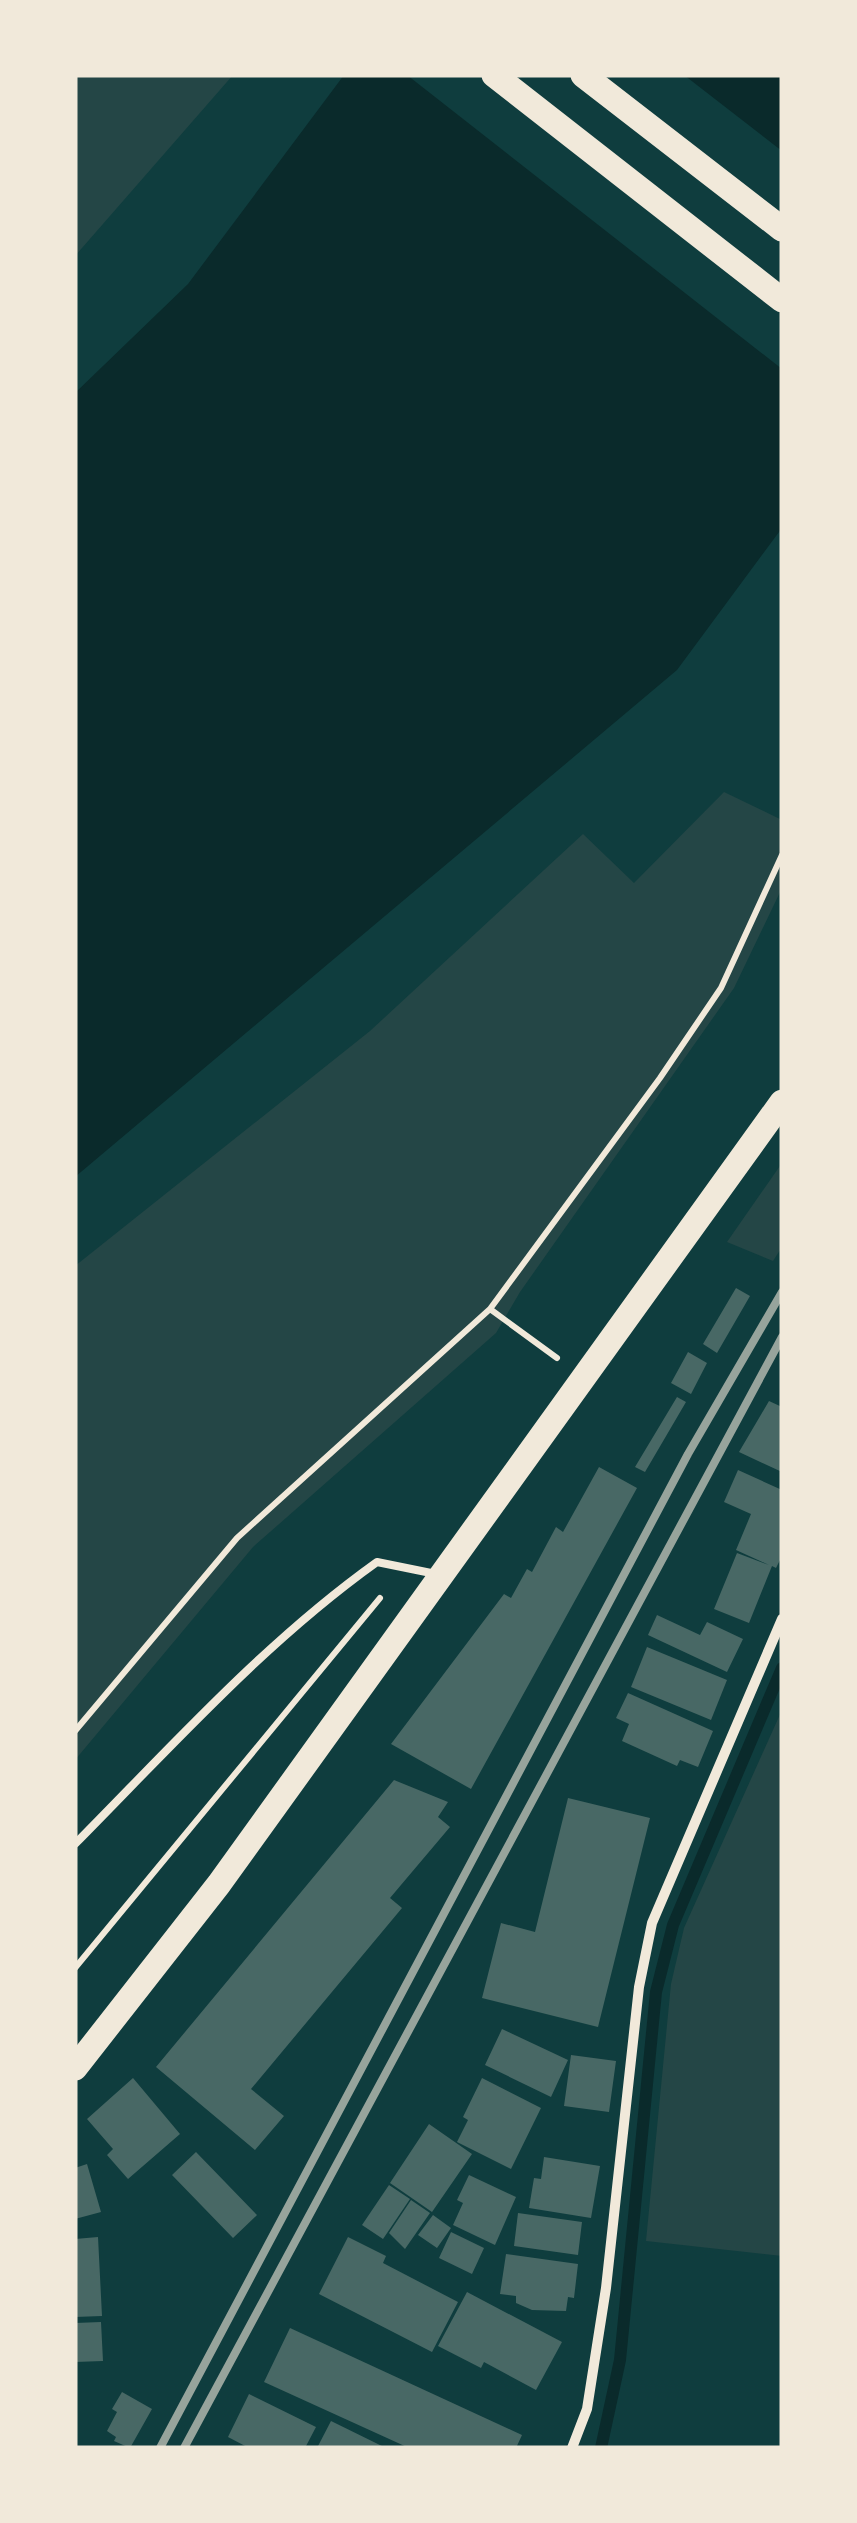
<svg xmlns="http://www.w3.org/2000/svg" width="857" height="2523" font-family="Karla,sans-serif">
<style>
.green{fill:#244646}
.water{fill:#0a2a2b}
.pier{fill:#0f3d3e}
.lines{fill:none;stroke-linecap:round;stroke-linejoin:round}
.stream{stroke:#0a2a2b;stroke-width:12}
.building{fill:#486865}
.path{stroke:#f1e9da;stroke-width:6}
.service{stroke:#f1e9da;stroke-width:8}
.minor{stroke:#f1e9da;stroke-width:10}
.primary{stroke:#f1e9da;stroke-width:25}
.rail{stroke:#97a49c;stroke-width:8}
</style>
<rect width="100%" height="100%" fill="#0f3d3e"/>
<path class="green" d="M75,75H233L75,256Z
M724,792L782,820V888L734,988L520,1292L496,1333L253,1547L75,1760V1266L370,1031L583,834L634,883Z
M782,1163V1247L773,1261L727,1242Z
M782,1710V2256L646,2241L671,1984L684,1928Z"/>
<path class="water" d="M344,75H782V528L677,670L75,1177V393L188,284Z"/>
<path class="pier" d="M407,75H684L782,151V369Z"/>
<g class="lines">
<path class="stream" d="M601,2448L620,2360L656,1992L673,1925L782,1668"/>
</g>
<path class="building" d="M736,1288L750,1296L717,1353L703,1344Z
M688,1352L707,1363L691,1394L671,1383Z
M677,1397L686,1402L645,1472L635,1467Z
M769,1401L782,1407V1472L739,1452Z
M599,1467L637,1488L471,1789L391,1744L504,1594L511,1598L527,1569L532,1572L556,1527L563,1532Z
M738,1470L782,1490V1556L776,1568L772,1566L749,1623L714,1609L737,1553L769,1565L736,1550L751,1514L724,1502Z
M657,1615L700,1635L707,1622L743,1639L727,1672L648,1635Z
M647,1647L727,1680L711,1720L631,1687Z
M628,1693L713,1731L698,1767L680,1760L677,1766L622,1741L629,1724L616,1718Z
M394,1780L448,1802L438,1817L450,1827L390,1898L402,1908L251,2089L284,2116L255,2150L156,2067Z
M568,1798L650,1818L598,2027L482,1998L501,1923L535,1932Z
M502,2029L568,2060L551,2097L485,2065Z
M571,2055L616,2061L609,2112L564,2106Z
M133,2078L180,2134L128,2179L107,2155L113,2149L87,2119Z
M482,2078L541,2108L511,2169L457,2142L468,2120L463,2117Z
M429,2124L472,2154L432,2212L390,2183Z
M196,2152L257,2215L233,2238L172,2175Z
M544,2157L600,2166L591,2218L529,2208L534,2178L541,2179Z
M87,2164L101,2212L75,2219V2168Z
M469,2175L516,2197L495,2245L453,2225L463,2203L457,2200Z
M389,2185L410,2199L383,2239L362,2225Z
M411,2200L430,2213L405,2249L389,2233Z
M518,2213L582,2222L578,2255L514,2246Z
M433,2215L451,2228L437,2248L418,2235Z
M451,2232L484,2248L472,2274L439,2258Z
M98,2237L102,2316L75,2317V2239Z
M348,2237L386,2256L383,2263L458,2302L432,2352L319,2294Z
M506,2254L578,2264L574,2298L568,2297L566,2311L532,2310L516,2303V2296L500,2294Z
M467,2292L562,2342L536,2390L484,2362L481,2368L438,2346Z
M101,2322L103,2361L75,2362V2323Z
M290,2328L522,2435L516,2448H409L264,2382Z
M122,2392L152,2409L130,2448L114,2441L116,2437L107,2431L117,2412L112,2409Z
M249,2394L316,2427L305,2448H249L228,2437Z
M331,2421L386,2448H317Z"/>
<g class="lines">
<path class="path" d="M490,1309L557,1358
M75,1731L237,1538L490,1309L660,1078L721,988L782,855
M75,1968L380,1598"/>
<path class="service" d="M75,1844C172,1746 265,1642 377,1562L436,1574"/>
<path class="minor" d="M572,2448L587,2409L606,2288L639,1987L652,1923L782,1619"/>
<path class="primary" d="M494,75L782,300
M583,75L782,229
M75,2068L219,1884L782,1102"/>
<path class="rail" d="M160,2448L688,1454L782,1292
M184,2448L782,1337"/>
</g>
<rect width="857" height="2523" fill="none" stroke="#f1e9da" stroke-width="155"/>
</svg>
